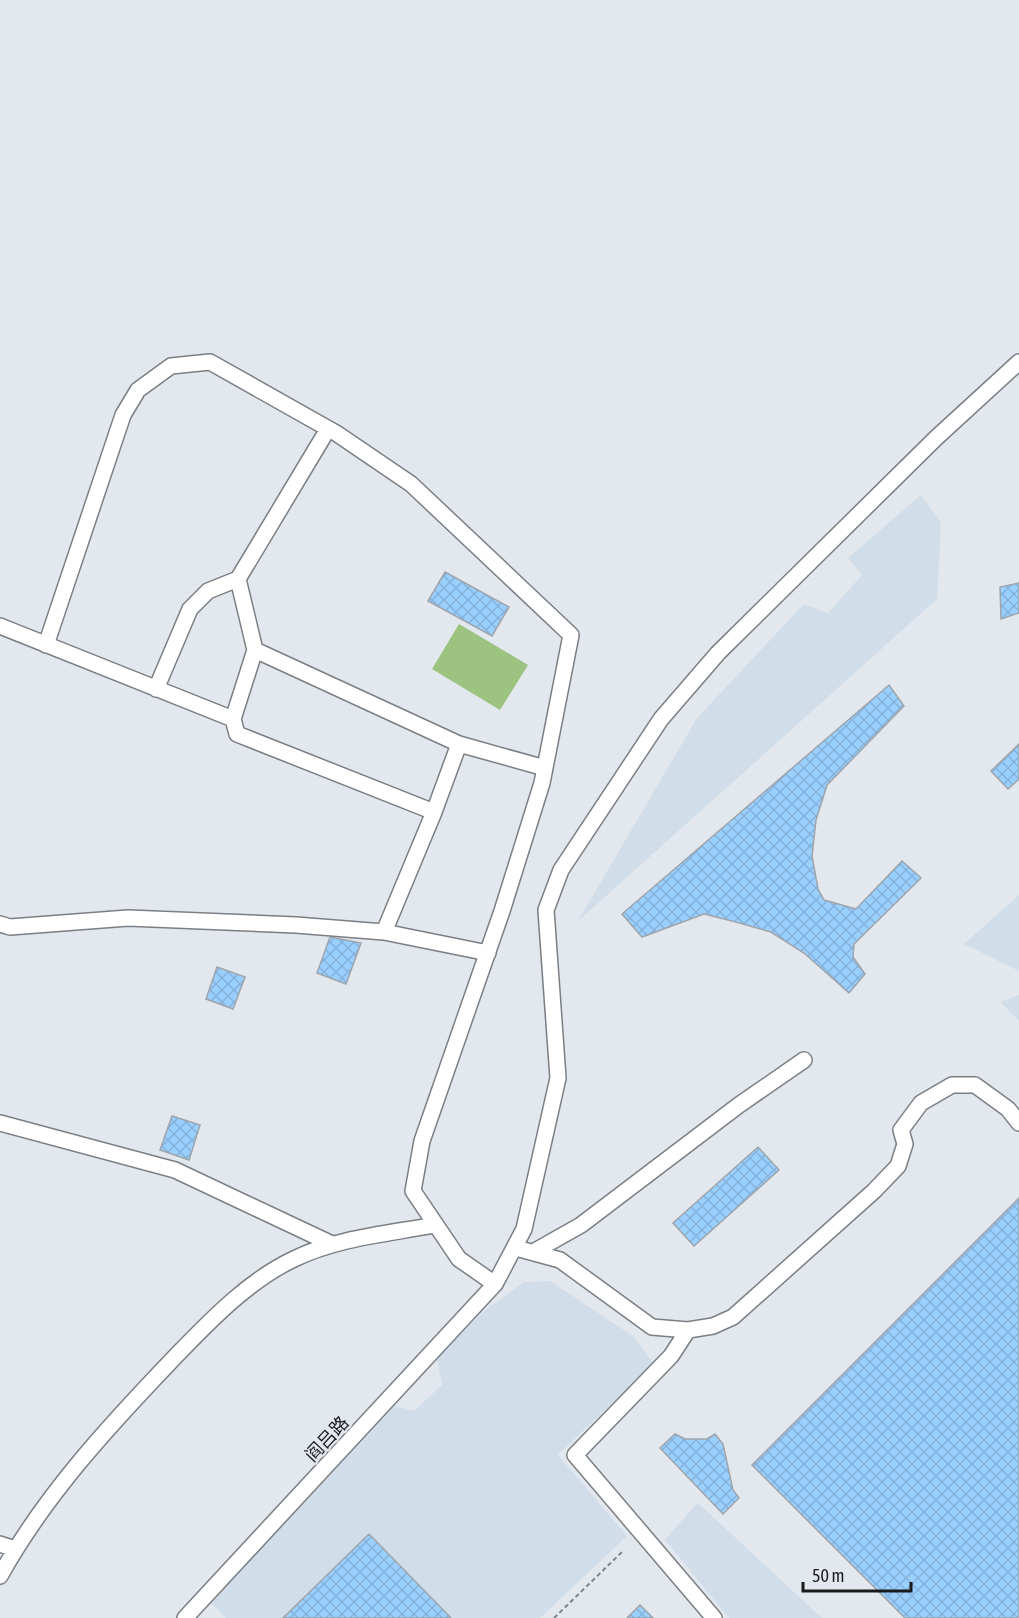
<svg xmlns="http://www.w3.org/2000/svg" width="1019" height="1618" font-family="'Asap Condensed','Noto Sans SC',sans-serif">
<style>
.built{fill:#d1dde8}
.garden{fill:#9dc381}
.building{fill:url(#building-cross-hatch);stroke:#9fa5aa;stroke-width:1.5}
.lines{fill:none;stroke-linecap:round;stroke-linejoin:round}
.minor-casing{stroke:#7a7f84;stroke-width:18}
.path{stroke:#808488;stroke-width:2;stroke-dasharray:4.5 3;stroke-linecap:butt}
.minor{stroke:#fff;stroke-width:15}
.labels{text-anchor:middle;stroke-width:4.5;stroke-linejoin:round;paint-order:stroke}
.street-label{font-size:18px;fill:#181a1c;stroke:#e2e8ee}
</style>
<defs>
<pattern id="building-cross-hatch" width="8" height="8" patternUnits="userSpaceOnUse" patternTransform="scale(1.5)"><rect width="8" height="8" fill="#9ad0ff"/><path d="M0 0l8 8M0 8l8-8" fill="none" stroke="#84b2da"/></pattern>
</defs>
<rect width="100%" height="100%" fill="#e2e8ee"/>
<path class="built" d="M921,495L941,523L937,599L578,921L697,718L804,604L828,613L862,575L848,558Z
M1019,895V971L964,944Z
M1019,995V1021L1000,1002Z
M550,1281L634,1337L653,1363L558,1455L627,1536L540,1618H226L210,1602L395,1406L414,1411L442,1385L437,1359L484,1311L524,1282Z
M698,1502V1503L822,1618H729L665,1540Z"/>
<path class="garden" d="M459,624L528,665L500,710L432,669Z"/>
<path class="building" d="M445,572L509,607L492,636L428,601Z
M1019,583V613L1001,619L1000,587Z
M889,685L904,706L827,785L816,820L812,856L818,889L824,900L856,909L902,861L921,878L854,944L853,957L865,974L849,993L804,953L771,932L736,922L704,914L642,937L622,914Z
M1019,744V779L1008,789L991,771Z
M330,937L361,943L346,984L317,973Z
M217,967L245,977L233,1009L206,999Z
M172,1116L200,1125L189,1160L160,1150Z
M758,1147L779,1170L694,1246L673,1223Z
M1019,1198V1618H905L752,1465Z
M675,1434L685,1439H707L715,1434L723,1444L733,1490L739,1498L723,1514L660,1448Z
M369,1534L451,1618H283Z
M640,1605L653,1618H627Z"/>
<g class="lines">
<g class="minor-casing">
<path id="minor" d="M0,626L233,719L255,650L459,744L545,768
M46,645L123,415L138,390L171,366L210,362L336,433L411,484L571,635L542,783L502,911L422,1141L413,1191L459,1259L495,1284
M255,650L238,579L328,429
M156,689L190,609L208,591L238,579
M233,719L237,734L434,812
M0,924L10,927L128,918L296,925L384,932L488,953
M384,932L434,812L459,744
M0,1123L175,1170L332,1244
M516,1248L560,1260L652,1327L688,1330L713,1326L733,1317L874,1191L898,1166L905,1144L901,1130L921,1103L952,1085H975L1008,1109L1019,1123
M535,1251L581,1225L739,1105L804,1060
M688,1330L671,1356L575,1455L714,1618
M0,1544L15,1549
M0,1576C45,1495 108,1427 172,1360C207,1324 247,1281 294,1259C337,1238 387,1234 434,1225
M185,1618L495,1284L524,1229L558,1078L546,910L561,870L661,719L718,653L936,438L1019,362"/>
</g>
<path class="path" d="M554,1618L624,1550"/>
<use href="#minor" class="minor"/>
</g>
<g class="labels">
<g class="street-label">
<text transform="translate(327 1439) rotate(-47)" y="6">阎吕路</text>
</g>
</g>
<path d="M803 1582v9h108v-9" fill="none" stroke="#181a1c" stroke-width="3"/>
<text x="812" y="1582" font-size="18" fill="#181a1c" stroke="#e2e8ee" stroke-width="4.5" paint-order="stroke">50 m</text>
</svg>
